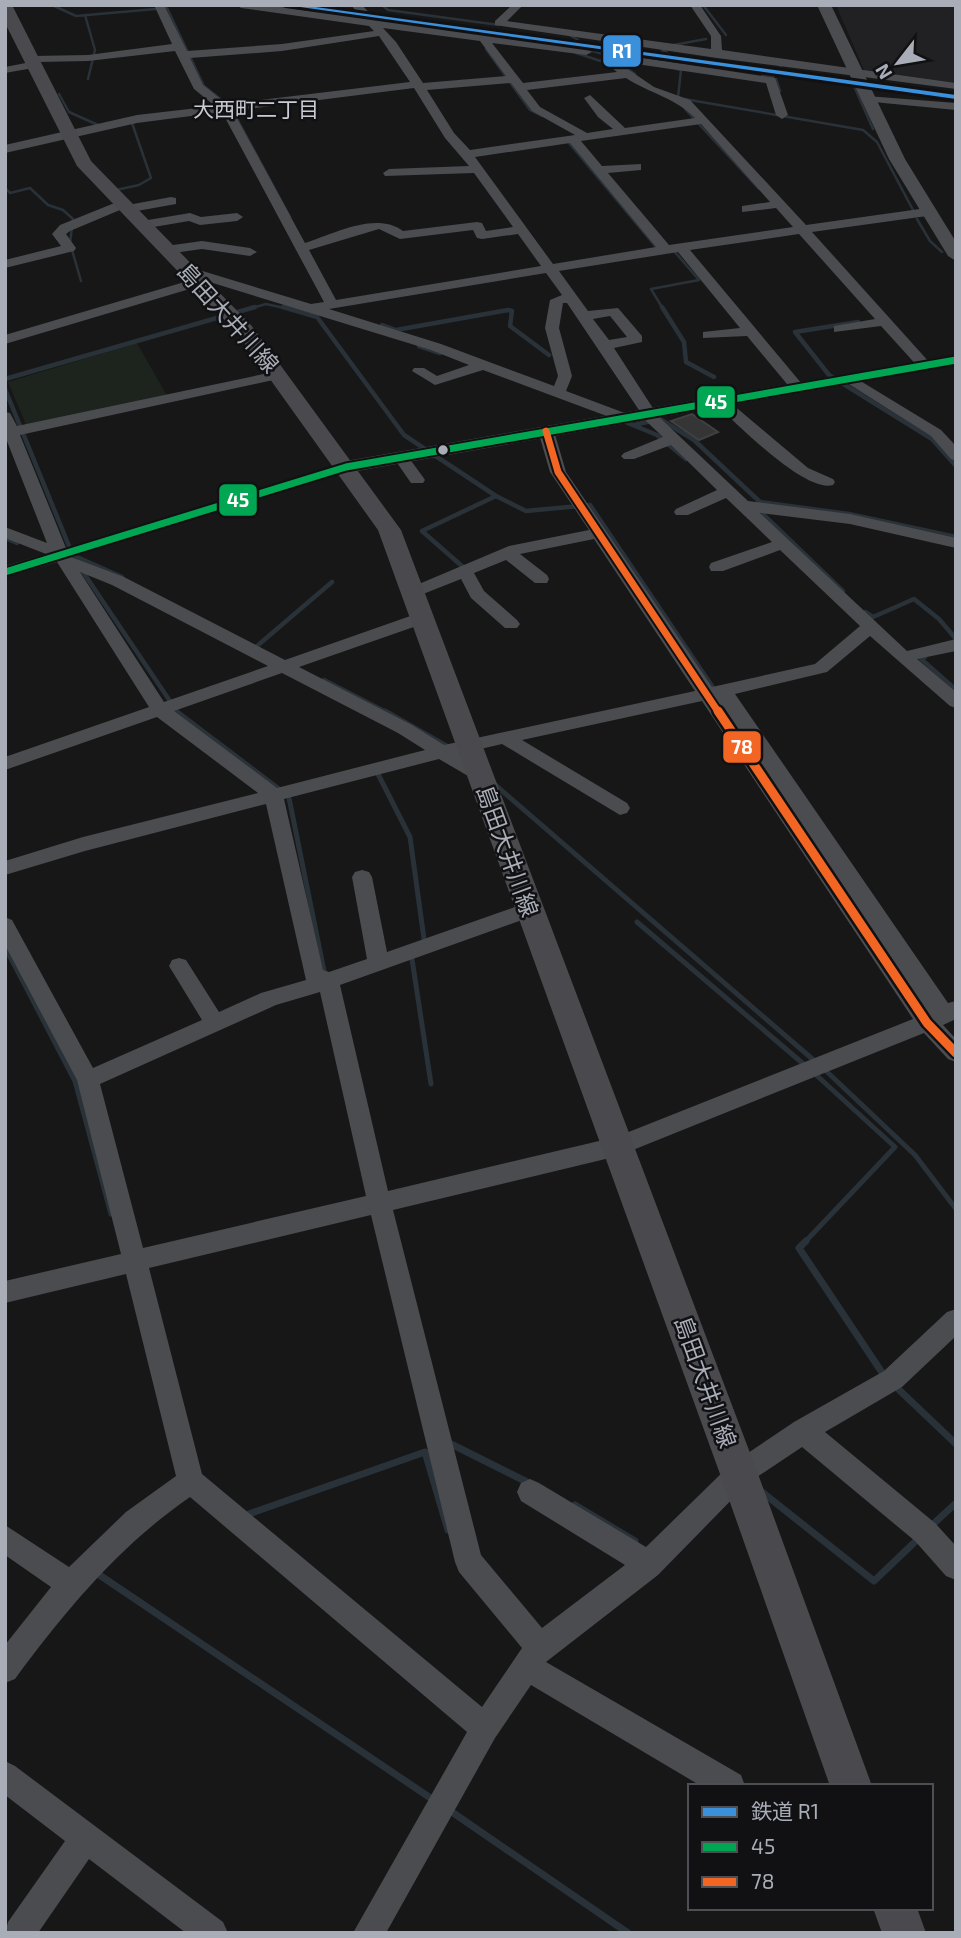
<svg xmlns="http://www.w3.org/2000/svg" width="961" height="1938" font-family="'Exo 2','Noto Sans JP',sans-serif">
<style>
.built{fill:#212123}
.green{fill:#1d241e}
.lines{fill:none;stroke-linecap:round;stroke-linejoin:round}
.stream-far3{stroke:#2a3239;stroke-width:2.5}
.stream-far2{stroke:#2a3239;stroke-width:4.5}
.stream-far1{stroke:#2a3239;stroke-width:5}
.stream{stroke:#2a3239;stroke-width:7}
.building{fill:#353536;stroke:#3f4043;stroke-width:2}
.minor-tunnel{stroke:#343537;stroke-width:12;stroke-dasharray:12 6;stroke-linecap:butt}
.minor{fill:#4b4c50;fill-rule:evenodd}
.tertiary{fill:#4b4c50;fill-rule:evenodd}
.secondary{fill:#4a4a4e;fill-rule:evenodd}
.bus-1-casing{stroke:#111113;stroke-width:11}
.bus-2-far1-casing{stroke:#111113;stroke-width:11}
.bus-2-casing{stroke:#111113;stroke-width:14}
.bus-1{stroke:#00a651;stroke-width:7}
.bus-2-far1{stroke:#f26522;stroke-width:7}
.bus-2{stroke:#f26522;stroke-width:9}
.rail-1-casing{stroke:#111113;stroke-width:6}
.rail-1{fill:#3a90db;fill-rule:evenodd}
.bus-dot{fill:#a8adb8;stroke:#111113;stroke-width:2.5}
.labels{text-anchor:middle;stroke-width:5;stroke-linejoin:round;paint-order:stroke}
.far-neighbourhood-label{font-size:21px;fill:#c9ccd4;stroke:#111113}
.street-label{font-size:23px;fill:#a8adb8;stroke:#111113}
.line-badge{stroke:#111113;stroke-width:2.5}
.badge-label{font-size:19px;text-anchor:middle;font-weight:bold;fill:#fff}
</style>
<rect width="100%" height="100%" fill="#171717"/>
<path class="built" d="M836,5H956V83L864,70Z"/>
<path class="green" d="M137,343L167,396L27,427L8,382Z"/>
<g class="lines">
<path class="stream-far3" d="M52,5L76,16L167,8L204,86L224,102
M382,5L388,10L499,25
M703,5L726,35
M85,15L95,50L88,79
M568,34L578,40
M668,46L706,39
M579,47L610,56L635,74
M486,49L530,110L542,116
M576,53L610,64
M677,69L681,70L678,97
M776,79L780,91
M854,86L873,129
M59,94L69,112L98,125
M684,99L863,130L877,142L913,210
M685,109L759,189
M235,115L290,217
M573,138L569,143L660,252
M5,188L10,193L30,188L48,205L63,210L73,219L70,243L81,281
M116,190L139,185L151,178L132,123L128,119
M917,219L930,241L942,252
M248,309L266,304L289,309
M663,309L651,289L699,280L674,251L669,252"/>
<path class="stream-far2" d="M283,307L317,317L404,435L496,496L526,511L590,505L716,692
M662,307L684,342L686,362L714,377
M858,322L795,332L829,375L932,439L956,466
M382,325L396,330L508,310L512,311L510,326L549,355
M419,346L440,353
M5,379L255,307
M5,389L71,551
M623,421L657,435L686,459
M634,425L660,419L694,440L760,502L764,515L843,591
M760,502L849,514L956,537
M5,538L17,543
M70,554L122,577
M463,567L422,531L496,496
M81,569L178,713
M865,612L873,617L914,599L939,619L956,639
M257,646L332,582
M925,657L920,658L956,690
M324,680L388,713"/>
<path class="stream-far1" d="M176,711L283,792
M385,711L450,748
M377,772L410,837L424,939
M493,783L817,1063
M289,798L325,976
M637,922L807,1067
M5,947L75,1081L111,1214
M412,959L431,1084
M824,1069L915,1155L956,1209
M804,1243L895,1147L814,1073"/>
<path class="stream" d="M806,1241L799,1248L885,1377
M895,1386L956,1444
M449,1443L531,1484
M762,1492L874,1581L918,1539
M575,1505L635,1541
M243,1516L425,1452L448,1530
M930,1527L956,1503
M95,1572L435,1801
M449,1810L628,1933"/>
</g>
<path class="building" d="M692,414L718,432L699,440L671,421Z"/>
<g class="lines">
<path class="minor-tunnel" d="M586,48L587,42
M661,59L668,52
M766,79L777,62"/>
<path class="minor" d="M154,5H164L187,51L282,44L374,31L369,26L241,8L236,5H266L362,18L351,5H362L376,20L586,49L592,52L586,55L492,43L523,83L617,72L600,59L617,54L775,78L788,115L782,119L776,115L766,83L616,61L654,87L690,100L806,225L927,208L933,212L927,216L812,232L930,363L932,366L925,370L920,369L881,326L834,332V326L875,319L799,234L690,250L802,384L804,387L802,390H792L747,336L703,338V332L740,328L678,252L559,271L588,311L618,308L642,336V342L614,348L658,416L748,501L850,514L956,538V548L850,524L760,513L907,651L956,639V651L917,659L956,692V708L950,706L870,636L827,672L735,694L948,1003L956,1001V1019L943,1025L956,1039V1062L948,1059L924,1033L618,1156L393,1210L481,1555L542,1628L625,1565L521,1501L517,1492L521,1483L530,1479L539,1483L646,1547L730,1465L794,1422L884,1371L947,1312L956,1309V1336L902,1387L825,1432L935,1523L956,1546V1580L946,1576L915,1541L802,1447L748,1483L658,1575L546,1662L741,1775L745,1786H701L531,1685L495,1738L386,1933H353L467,1732L190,1497C119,1546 66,1610 15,1679L5,1683V1645L51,1587L5,1555V1525L69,1567L126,1512L176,1476L126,1274L5,1303V1281L121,1254L77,1080L5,945V917L12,920L93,1068L202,1020L169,966L172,960L179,958L186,960L219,1012L261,993L306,980L266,804L85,851L5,875V861L83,837L258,793L157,717L5,770V757L149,707L57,562L5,577V566L46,554L5,538V527L47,543L5,436V412L10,413L17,426L278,371L283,372L285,375L283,378L278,379L20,435L66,548L340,464H352L354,467L352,470L71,557L124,577L285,660L416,614H428L431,618L428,622L299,667L412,725L444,745L695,691L594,539L520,554L547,575L549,579L547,583H535L506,560L474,573L484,591L517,620L520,624L517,628H505L471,598L461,579L413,598L405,593L407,589L509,546L589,530L550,472L538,431L541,428H551L554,431L566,472L712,687L815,664L860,626L780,550L723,571H711L709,567L711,563L772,542L726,498L688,515H676L674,512L676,509L717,490L671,445L634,459H624L621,456L624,453L663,437L647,422L567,303H563L559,328L572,376L566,391L630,415L633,418L630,421H620L483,370L435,385L412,371L414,368H424L437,376L469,365L431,350L203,280V285L5,344V335L198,278L179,270L186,266L311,304L324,302L222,112L137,123L5,153V145L137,115L215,106L194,89L175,51L88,61L38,62L41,65L39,67L5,73V67L31,62L26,59L32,56L88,55L172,44ZM383,28L480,41L506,76L423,83L396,42ZM379,36L410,82L227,104L203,85L190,58L282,51ZM626,78C649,93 676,98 695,118L625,128L590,95L584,98L598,117L613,129L587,133L540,107L527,90ZM511,83L532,111L575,135L470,150L454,133L427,90ZM414,88L445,138L469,166L389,169L383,173L385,176L474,173L513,227L486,231L482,223L477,222L403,231C376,211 334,234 305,243L233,111ZM701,124L770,202L742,206V212L776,208L793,227L669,245L608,173L641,170V164L602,166L581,141ZM570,143L656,247L553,264L475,157ZM379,229L400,239L473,230L477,238L482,239L518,234L541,266L336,300L309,250ZM546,273L562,295L550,300L545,328L558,376L554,386L441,344L329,309ZM610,316L627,337L609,340L593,319ZM80,572L112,585L268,666L164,702ZM282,673L398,733L425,750L277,788L174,711ZM702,701L913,1019L616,1137L388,1191L340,985L536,915L539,910L536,905L529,902L387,952L372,877L369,872L362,870L355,872L352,877L367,959L329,972L323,970L284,799L439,759L480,783L487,781L489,776L487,771L459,754L502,744L620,815L627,813L630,808L627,803L522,740ZM320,992L366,1196L143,1248L100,1084L276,1005ZM371,1215L455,1562L459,1572L522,1648L482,1707L202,1474L149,1268Z
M512,5H523L507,21L711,49V36L690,5H700L721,36L722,50L956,83V89L717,58L495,25V21Z
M867,96L956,103V110L863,101L861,99Z
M171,197L176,198V204L126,213L120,210L70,231L66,234L76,248L74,251L5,268V260L61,246L52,234L60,225L117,202L122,201L128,205Z
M190,213L201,217L237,213L243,217L237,221L200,225L189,221L142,229L135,225L142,221Z
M202,241L250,248L257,252L250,256L202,249L166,254L159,250L166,246Z
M849,374L941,430L956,446V461L951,459L931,436L844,381L842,378Z
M720,397L725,398L808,468L833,479L835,482L833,485C804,493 737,423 715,404L713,401Z
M401,452L406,454L423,477L425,480L423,483H411L393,457Z
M5,1761L15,1766L223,1922L228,1933H186L89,1859L38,1933H5L8,1922L65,1841L5,1795Z"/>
<path class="tertiary" d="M817,5H831L905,159L956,242V261L948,256L889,159Z
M956,355V365L346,473L336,467L346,461Z"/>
<path class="secondary" d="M5,5L13,7L91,161L251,325L401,530L758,1474L872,1786H830L720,1474L378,530L237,333L77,166L5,23Z
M873,1908H917L926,1933H882Z"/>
<g class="bus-1-casing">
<path id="bus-1" d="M5,572L346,467L956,360"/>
</g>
<g class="bus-2-far1-casing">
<path id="bus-2-far1" d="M546,431L558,472L719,713"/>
</g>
<g class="bus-2-casing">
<path id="bus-2" d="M718,711L927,1023L956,1053"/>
</g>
<use href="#bus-1" class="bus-1"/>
<use href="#bus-2-far1" class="bus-2-far1"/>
<use href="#bus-2" class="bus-2"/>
<g class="rail-1-casing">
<path id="rail-1" d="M286,5H301L956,95V99Z"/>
</g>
<use href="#rail-1" class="rail-1"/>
</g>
<circle class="bus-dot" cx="443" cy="450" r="6"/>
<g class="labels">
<g class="far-neighbourhood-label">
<text x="256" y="117">大西町二丁目</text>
</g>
<g class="street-label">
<text transform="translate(228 318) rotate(48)" y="8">島田大井川線</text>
<text transform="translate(507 851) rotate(70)" y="8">島田大井川線</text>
<text transform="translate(705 1382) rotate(70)" y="8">島田大井川線</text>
</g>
</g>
<g class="line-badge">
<rect x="602" y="34" width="40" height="34" rx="7" fill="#3a90db"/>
<rect x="696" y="385" width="40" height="34" rx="7" fill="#00a651"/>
<rect x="218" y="483" width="40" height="34" rx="7" fill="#00a651"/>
<rect x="722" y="730" width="40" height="34" rx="7" fill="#f26522"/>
</g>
<g class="badge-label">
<text x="622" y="58">R1</text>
<text x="716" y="409">45</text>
<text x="238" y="507">45</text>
<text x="742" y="754">78</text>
</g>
<rect width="961" height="1938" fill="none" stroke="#a8adb8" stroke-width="14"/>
<rect x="688" y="1784" width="245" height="126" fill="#111113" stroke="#4d4f55" stroke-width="2"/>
<rect x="702" y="1807" width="35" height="10" fill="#3a90db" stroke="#4d4f55" stroke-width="2"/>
<text x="751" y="1819" font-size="21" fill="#a8adb8">鉄道 R1</text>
<rect x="702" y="1842" width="35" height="10" fill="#00a651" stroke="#4d4f55" stroke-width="2"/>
<text x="751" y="1854" font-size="21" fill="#a8adb8">45</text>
<rect x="702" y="1877" width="35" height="10" fill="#f26522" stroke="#4d4f55" stroke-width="2"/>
<text x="751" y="1889" font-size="21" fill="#a8adb8">78</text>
<g transform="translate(898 63) rotate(239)" stroke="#111113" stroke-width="5" paint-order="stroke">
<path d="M0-5L12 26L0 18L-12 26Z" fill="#a8adb8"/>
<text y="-10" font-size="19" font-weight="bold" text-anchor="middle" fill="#a8adb8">N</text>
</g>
</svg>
